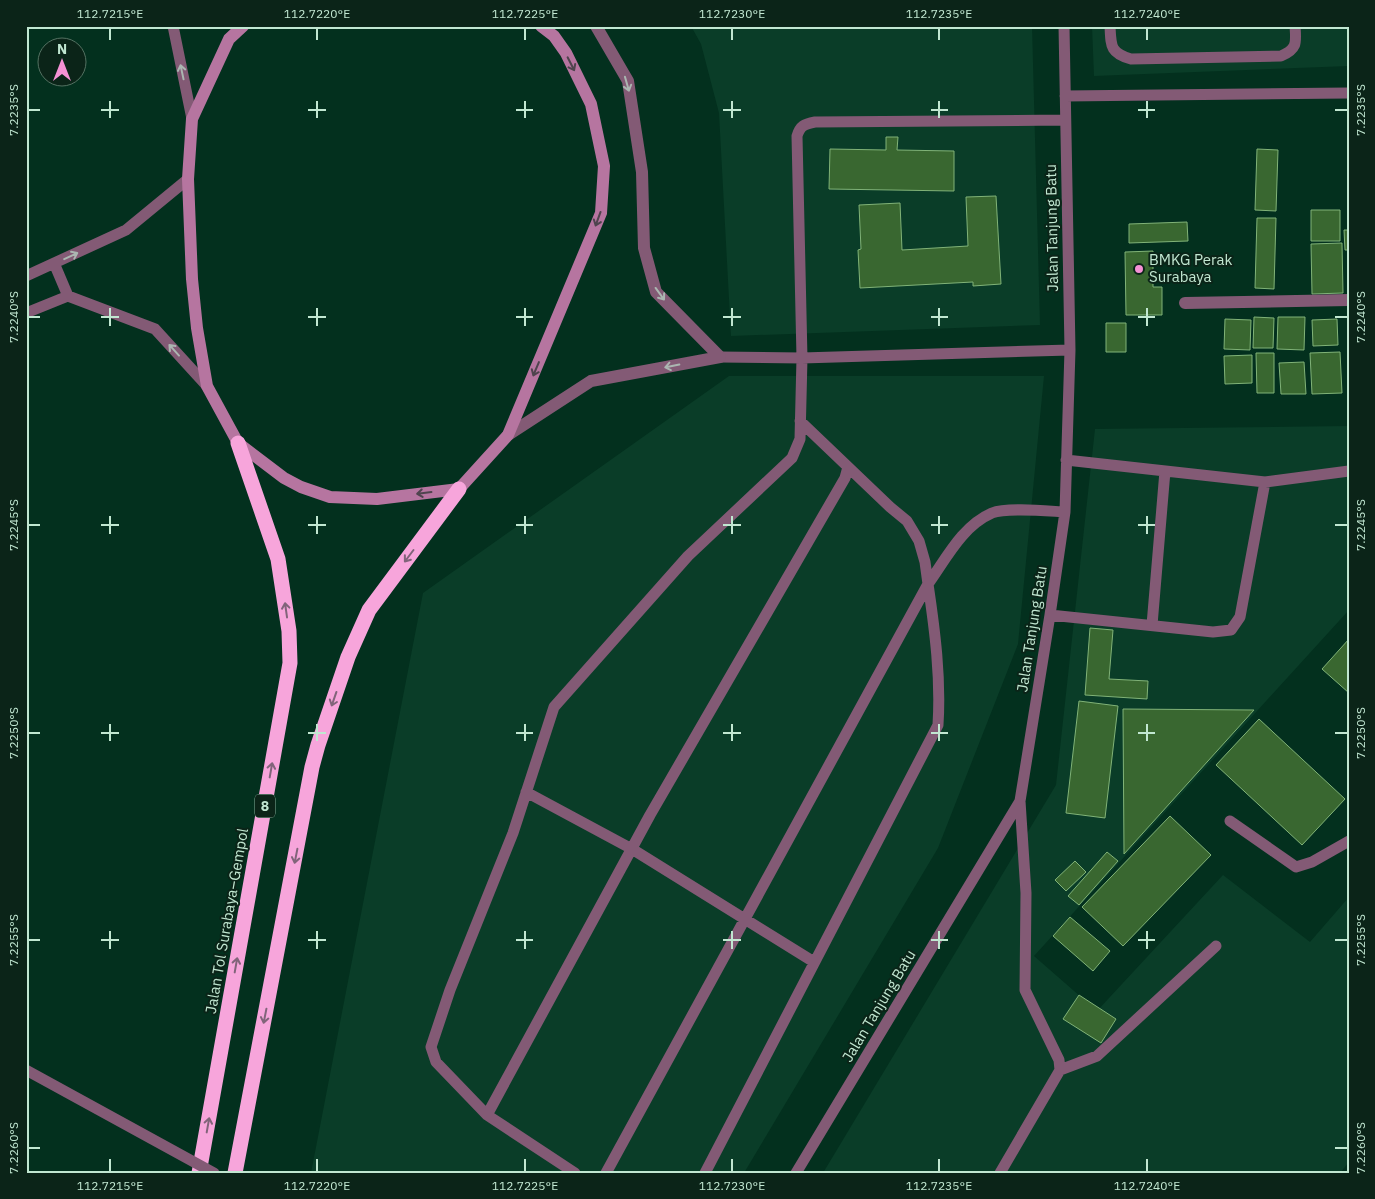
<svg xmlns="http://www.w3.org/2000/svg" width="1375" height="1199" font-family="'IBM Plex Sans',sans-serif">
<style>
.built{fill:#0a3d28}
.building{fill:#396730;stroke:#81b378}
.lines{fill:none;stroke-linecap:round;stroke-linejoin:round}
.service{stroke:#835a75;stroke-width:11}
.minor{stroke:#835a75;stroke-width:12}
.secondary{stroke:#b675a0;stroke-width:12}
.motorway{stroke:#f7a5db;stroke-width:15}
.service-bridge{stroke:#835a75;stroke-width:11}
.oneway{stroke:#4f444e}
.oneway2{stroke:#abb6b1}
.oneway3{stroke:#81647a}
.ticks{fill:none;stroke:#c1e7d1;stroke-width:2}
.poi-dot{fill:#f491d4;stroke:#0b2418;stroke-width:2}
.labels{text-anchor:middle;stroke-width:4;stroke-linejoin:round;paint-order:stroke}
.shield{fill:#0b2418;stroke:#8aac9a;stroke-width:1}
.shield-label{font-size:14px;font-weight:bold;fill:#c1e7d1}
.street-label{font-size:15px;fill:#c1e7d1;stroke:#0b2418}
.poi-label{font-size:15px;fill:#c1e7d1;stroke:#0b2418;text-anchor:start}
.neatline{fill:none;stroke:#c1e7d1;stroke-width:2}
.ticks-label{font-size:12px;text-anchor:middle;fill:#c1e7d1}
</style>
<rect width="100%" height="100%" fill="#03301e"/>
<path class="built" d="M691,26H1032L1040,325L731,336L719,113L701,44Z
M1092,26H1349V66L1094,76Z
M729,376H1044L1018,644L938,848L744,1173H311L423,593Z
M1349,426V610L1034,956L1097,1011L1223,875L1310,942L1349,897V1162L1340,1173H823L1056,785L1095,429Z"/>
<path class="building" d="M886,137H898L897,150L954,151V191L829,189L830,149L886,150Z
M1257,149L1278,150L1276,211L1255,210Z
M996,196L1001,284L973,286V282L860,288L858,250L861,249L859,205L900,203L902,250L968,246L966,197Z
M1311,210H1340V241H1311Z
M1257,218H1276L1274,289L1255,288Z
M1187,222L1188,241L1129,243V224Z
M1344,230H1349V250H1345Z
M1342,243L1343,293L1312,294L1311,244Z
M1153,251V287H1162V315H1126L1125,252Z
M1254,317L1274,318L1273,348H1253Z
M1278,317H1305L1304,350L1277,349Z
M1225,319L1251,320L1250,350L1224,349Z
M1337,319L1338,345L1313,346L1312,320Z
M1106,323H1126V352H1106Z
M1340,352L1342,393L1312,394L1310,353Z
M1256,353H1274V393H1257Z
M1252,355V383L1225,384L1224,356Z
M1304,362L1306,394H1281L1279,363Z
M1090,628L1113,630L1109,679L1148,681L1147,699L1085,695Z
M1349,639V693L1322,669Z
M1079,701L1118,706L1105,818L1066,813Z
M1123,709L1254,710L1124,854Z
M1259,719L1345,799L1302,845L1216,765Z
M1170,816L1211,855L1123,946L1082,907Z
M1107,852L1118,861L1079,905L1068,896Z
M1075,861L1086,872L1066,891L1055,880Z
M1070,917L1110,951L1093,971L1053,936Z
M1079,995L1116,1019L1101,1043L1063,1019Z"/>
<g class="lines">
<path class="service" d="M173,26L192,119
M1110,26C1111,46 1110,53 1131,59L1281,56C1298,49 1296,42 1295,26
M1065,96L1349,93
M54,263L68,296
M26,276L126,230L188,179
M26,313L68,296L155,329L207,386
M720,357L802,358L1070,350
M1066,460L1265,482L1349,471
M1050,615L1213,632L1231,630L1240,617L1265,482
M1152,625L1165,471
M526,792L632,849L814,962
M1230,821L1296,867L1312,862L1349,841
M1060,1070L1097,1056L1216,946
M487,1115L650,815L845,478L848,467
M575,1173L487,1115L436,1062L431,1047L450,990L513,833L554,707L688,556L792,458L800,439L802,358L797,136C800,126 804,124 815,122L1065,120
M606,1173L928,584L925,562L919,541L907,521L890,507L800,421
M705,1173L938,725C941,678 935,631 928,584C946,559 962,526 992,513C1007,507 1047,511 1065,512
M796,1173L1020,801L1050,615L1065,512L1070,350L1064,26
M1000,1173L1060,1070L1059,1060L1025,990L1026,893L1020,801"/>
<path class="minor" d="M596,26L628,81L642,172L644,248L656,292L720,357
M1185,303L1349,300
M508,435L591,381L720,357"/>
<path class="secondary" d="M243,26L229,39L192,119L188,179L192,279L197,328L207,386L238,443L284,478L301,487L330,497L377,499L459,489L508,435L601,213L604,166L591,104L566,53L554,36L541,26"/>
<path class="motorway" d="M199,1173L290,663L289,631L278,559L238,443
M235,1173L312,767L318,745L348,657L369,610L459,489"/>
<path class="service-bridge" d="M26,1070L214,1173"/>
</g>
<defs><path id="oneway-shaft" d="M-6 0H5M1.5-3L5.5 0L1.5 3" fill="none" stroke-width="1.6" stroke-linecap="round" stroke-linejoin="round" transform="scale(1.25)"/></defs>
<g class="oneway">
<use href="#oneway-shaft" transform="translate(571 64) rotate(63)"/>
<use href="#oneway-shaft" transform="translate(598 219) rotate(110)"/>
<use href="#oneway-shaft" transform="translate(536 369) rotate(113)"/>
<use href="#oneway-shaft" transform="translate(424 493) rotate(173)"/>
</g>
<g class="oneway2">
<use href="#oneway-shaft" transform="translate(182 72) rotate(-102)"/>
<use href="#oneway-shaft" transform="translate(627 84) rotate(74)"/>
<use href="#oneway-shaft" transform="translate(71 256) rotate(-25)"/>
<use href="#oneway-shaft" transform="translate(660 294) rotate(54)"/>
<use href="#oneway-shaft" transform="translate(174 350) rotate(-132)"/>
<use href="#oneway-shaft" transform="translate(672 366) rotate(169)"/>
</g>
<g class="oneway3">
<use href="#oneway-shaft" transform="translate(409 556) rotate(127)"/>
<use href="#oneway-shaft" transform="translate(286 610) rotate(-98)"/>
<use href="#oneway-shaft" transform="translate(334 699) rotate(109)"/>
<use href="#oneway-shaft" transform="translate(271 770) rotate(-80)"/>
<use href="#oneway-shaft" transform="translate(296 856) rotate(101)"/>
<use href="#oneway-shaft" transform="translate(236 965) rotate(-80)"/>
<use href="#oneway-shaft" transform="translate(265 1016) rotate(101)"/>
<use href="#oneway-shaft" transform="translate(208 1125) rotate(-80)"/>
</g>
<path class="ticks" d="M110,28V40M317,28V40M525,28V40M732,28V40M939,28V40M1147,28V40M110,101V118M317,101V118M525,101V118M732,101V118M939,101V118M1147,101V118M28,110H40M101,110H119M308,110H326M516,110H533M723,110H741M931,110H948M1138,110H1155M1335,110H1348M110,308V326M317,308V326M525,308V326M732,308V326M939,308V326M1147,308V326M28,317H40M101,317H119M308,317H326M516,317H533M723,317H741M931,317H948M1138,317H1155M1335,317H1348M110,516V534M317,516V534M525,516V534M732,516V534M939,516V534M1147,516V534M28,525H40M101,525H119M308,525H326M516,525H533M723,525H741M931,525H948M1138,525H1155M1335,525H1348M110,724V741M317,724V741M525,724V741M732,724V741M939,724V741M1147,724V741M28,733H40M101,733H119M308,733H326M516,733H533M723,733H741M931,733H948M1138,733H1155M1335,733H1348M110,931V949M317,931V949M525,931V949M732,931V949M939,931V949M1147,931V949M28,940H40M101,940H119M308,940H326M516,940H533M723,940H741M931,940H948M1138,940H1155M1335,940H1348M28,1148H40M1335,1148H1348M110,1159V1172M317,1159V1172M525,1159V1172M732,1159V1172M939,1159V1172M1147,1159V1172"/>
<circle class="poi-dot" cx="1139" cy="269" r="5"/>
<g class="labels">
<rect class="shield" x="255" y="794.5" width="20" height="23" rx="4"/>
<g class="shield-label">
<text x="265" y="811">8</text>
</g>
<g class="street-label">
<text transform="translate(1052 228) rotate(-91)" y="5">Jalan Tanjung Batu</text>
<text transform="translate(1032 629) rotate(-81)" y="5">Jalan Tanjung Batu</text>
<text transform="translate(227 921) rotate(-80)" y="5">Jalan Tol Surabaya–Gempol</text>
<text transform="translate(879 1006) rotate(-59)" y="5">Jalan Tanjung Batu</text>
</g>
<g class="poi-label">
<text x="1149" y="265">BMKG Perak<tspan x="1149" dy="17">Surabaya</tspan></text>
</g>
</g>
<rect width="1375" height="1199" fill="none" stroke="#0b2418" stroke-width="55"/>
<g transform="translate(62 62)"><circle r="24" fill="#0b2418" stroke="#547262"/>
<path d="M0-4L9 19L0 12L-9 19Z" fill="#f491d4"/>
<text y="-8" font-size="14" font-weight="bold" text-anchor="middle" fill="#c1e7d1">N</text>
</g>
<rect x="28" y="28" width="1320" height="1144" class="neatline"/>
<g class="ticks-label">
<text x="110" y="18">112.7215°E</text>
<text x="317" y="18">112.7220°E</text>
<text x="525" y="18">112.7225°E</text>
<text x="732" y="18">112.7230°E</text>
<text x="939" y="18">112.7235°E</text>
<text x="1147" y="18">112.7240°E</text>
<text transform="translate(14 110) rotate(-90)" y="4">7.2235°S</text>
<text transform="translate(1361 110) rotate(-90)" y="4">7.2235°S</text>
<text transform="translate(14 317) rotate(-90)" y="4">7.2240°S</text>
<text transform="translate(1361 317) rotate(-90)" y="4">7.2240°S</text>
<text transform="translate(14 525) rotate(-90)" y="4">7.2245°S</text>
<text transform="translate(1361 525) rotate(-90)" y="4">7.2245°S</text>
<text transform="translate(14 733) rotate(-90)" y="4">7.2250°S</text>
<text transform="translate(1361 733) rotate(-90)" y="4">7.2250°S</text>
<text transform="translate(14 940) rotate(-90)" y="4">7.2255°S</text>
<text transform="translate(1361 940) rotate(-90)" y="4">7.2255°S</text>
<text transform="translate(14 1148) rotate(-90)" y="4">7.2260°S</text>
<text transform="translate(1361 1148) rotate(-90)" y="4">7.2260°S</text>
<text x="110" y="1190">112.7215°E</text>
<text x="317" y="1190">112.7220°E</text>
<text x="525" y="1190">112.7225°E</text>
<text x="732" y="1190">112.7230°E</text>
<text x="939" y="1190">112.7235°E</text>
<text x="1147" y="1190">112.7240°E</text>
</g>
</svg>
